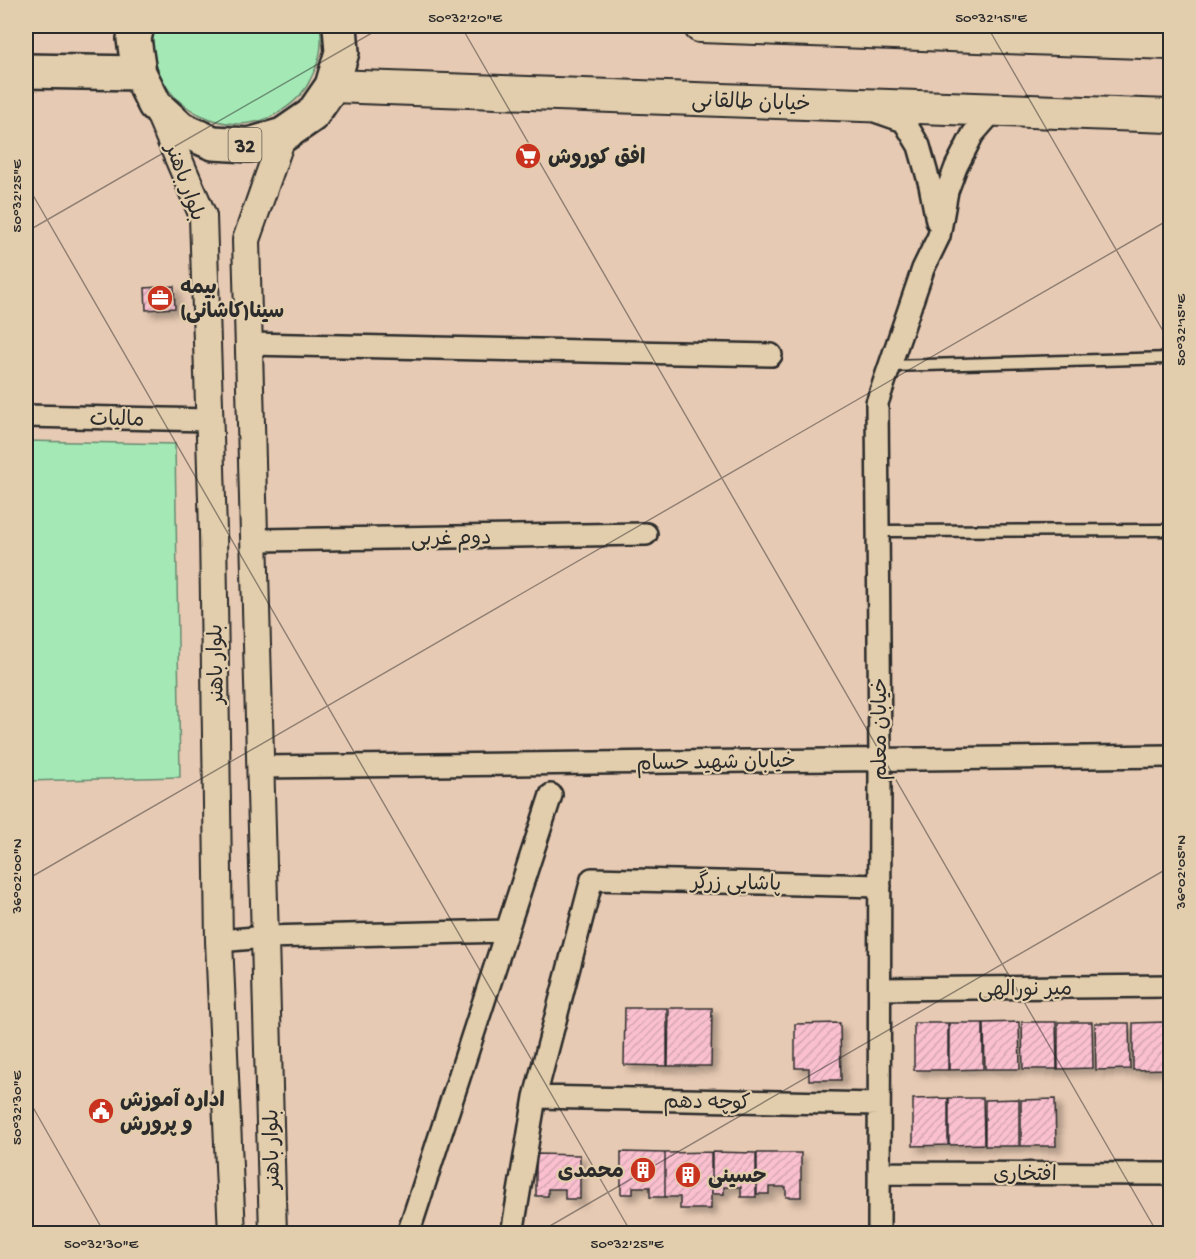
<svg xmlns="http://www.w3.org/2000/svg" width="1196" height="1259" font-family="'Gochi Hand','Playpen Sans Arabic',sans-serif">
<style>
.green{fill:#a4e9b5;stroke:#688a70;stroke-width:1.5}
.building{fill:url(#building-hatch);stroke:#2b2b2b;stroke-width:1.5;filter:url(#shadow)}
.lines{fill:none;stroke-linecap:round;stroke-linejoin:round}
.service-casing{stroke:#2b2b2b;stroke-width:15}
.minor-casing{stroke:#2b2b2b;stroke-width:26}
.tertiary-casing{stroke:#2b2b2b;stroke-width:30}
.primary-casing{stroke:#2b2b2b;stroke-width:36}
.trunk-casing{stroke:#2b2b2b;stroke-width:38}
.service{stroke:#e2cdac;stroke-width:10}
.minor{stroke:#e2cdac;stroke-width:21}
.tertiary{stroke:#e2cdac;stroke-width:26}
.primary{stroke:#e2cdac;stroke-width:32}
.trunk{stroke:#e2cdac;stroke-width:33}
.ticks{fill:none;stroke:#2b2b2b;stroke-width:1.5;stroke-opacity:0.45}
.labels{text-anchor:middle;stroke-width:4.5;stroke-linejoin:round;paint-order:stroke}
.shield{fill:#e2cdac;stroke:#625c52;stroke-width:1.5}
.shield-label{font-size:20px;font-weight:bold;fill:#2b2b2b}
.street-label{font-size:21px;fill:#2b2b2b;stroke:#e2cdac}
.poi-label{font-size:21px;font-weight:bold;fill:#2b2b2b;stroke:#e2cdac;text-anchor:start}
.neatline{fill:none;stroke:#2b2b2b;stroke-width:2}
.ticks-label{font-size:15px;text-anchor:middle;fill:#2b2b2b}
</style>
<defs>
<pattern id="building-hatch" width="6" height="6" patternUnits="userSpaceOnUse" patternTransform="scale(1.5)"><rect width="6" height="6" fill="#fac0d0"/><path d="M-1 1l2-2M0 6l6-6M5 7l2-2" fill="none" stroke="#d6a5b3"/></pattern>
<filter id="shadow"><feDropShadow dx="5.5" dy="5.5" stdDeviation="3" flood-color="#0004"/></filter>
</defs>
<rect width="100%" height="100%" fill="#e7cab3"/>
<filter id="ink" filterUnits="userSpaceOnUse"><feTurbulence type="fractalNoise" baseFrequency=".0167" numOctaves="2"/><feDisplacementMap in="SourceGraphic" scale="12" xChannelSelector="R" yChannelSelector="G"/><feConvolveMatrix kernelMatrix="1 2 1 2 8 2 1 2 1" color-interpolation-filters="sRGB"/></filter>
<g filter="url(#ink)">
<path class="green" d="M153,26H320C323,44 320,62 311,78C309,82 307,87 304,90C295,104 272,119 255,122C220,130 179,111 162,79C153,63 152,43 153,26Z
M26,441L175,444L180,777L26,781Z"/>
<path class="building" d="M174,286L175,308L146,310L145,288Z
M625,1008H667V1066L624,1065Z
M669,1008H712L711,1066H668Z
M1019,1022L1020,1069H985L984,1023Z
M1022,1022H1056L1057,1069H1023Z
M1058,1022H1092L1093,1068L1058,1069Z
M1167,1022V1069L1133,1070V1023Z
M840,1023L841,1080H809V1068H795V1024Z
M914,1023H948V1070H914Z
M949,1023H983V1069L949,1070Z
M1095,1023H1129L1130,1069L1096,1070Z
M948,1098V1145L913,1146V1099Z
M949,1098H983L984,1144L949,1145Z
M1019,1099V1146H985V1100Z
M1055,1099L1056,1146H1021V1100Z
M621,1152L665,1153V1197H650V1187H633V1194H621Z
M711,1152V1209H680V1197H665V1153Z
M712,1152L756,1153V1197H741V1187H724V1194H712Z
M757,1153H801V1197H786V1187H769V1194H757Z
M536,1154L580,1155V1199H565V1189H548V1196H536Z"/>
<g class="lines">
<g class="service-casing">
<path id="service" d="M889,366L1170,358
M878,531L1170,530"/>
</g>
<g class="minor-casing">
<path id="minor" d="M878,112L904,121L919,146L930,185L937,221
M249,344L771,355
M26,416L209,420
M255,540L646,534
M261,767L1170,756
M219,941L266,937L507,931
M880,989L1170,986
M535,1097L879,1104
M879,1173L1170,1174
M408,1234L551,795
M512,1234L535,1097L592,879L880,886
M879,1234L880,759L877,403L923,269L939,236L947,191L956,167L973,134L995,109"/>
</g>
<g class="tertiary-casing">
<path id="tertiary" d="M158,111L203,216L213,531L219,941L232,1234
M273,1234L246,240L283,135"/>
</g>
<g class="primary-casing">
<path id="primary" d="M700,26L1170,43
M332,86L1170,116"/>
</g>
<g class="trunk-casing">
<path id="trunk" d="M137,26L134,39L139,73L155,105L181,129L213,143L249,145L283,135L312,115L332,86L342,52L340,26
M26,71L139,73"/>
</g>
<use href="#service" class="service"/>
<use href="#minor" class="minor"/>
<use href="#tertiary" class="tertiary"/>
<use href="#primary" class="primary"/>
<use href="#trunk" class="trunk"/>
</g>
</g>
<path class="ticks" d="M461,26L1158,1234M987,26L1170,343M26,183L632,1234M26,232L384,26M26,880L1170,219M26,1095L105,1234M536,1234L1170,867"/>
<defs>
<g id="supermarket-disc" transform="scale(1.35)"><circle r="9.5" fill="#c8321e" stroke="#e2cdac"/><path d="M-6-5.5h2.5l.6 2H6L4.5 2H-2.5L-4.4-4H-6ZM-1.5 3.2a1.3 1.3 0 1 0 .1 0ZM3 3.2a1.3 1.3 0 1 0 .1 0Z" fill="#fff"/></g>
<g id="office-disc" transform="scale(1.35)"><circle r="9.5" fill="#c8321e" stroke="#e2cdac"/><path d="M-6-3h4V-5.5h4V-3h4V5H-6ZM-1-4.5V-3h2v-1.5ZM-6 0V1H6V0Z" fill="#fff"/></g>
<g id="civic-disc" transform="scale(1.35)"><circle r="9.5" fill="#c8321e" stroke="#e2cdac"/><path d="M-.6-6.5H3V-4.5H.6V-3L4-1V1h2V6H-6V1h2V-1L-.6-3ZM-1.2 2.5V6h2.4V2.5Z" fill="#fff"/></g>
<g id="building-disc" transform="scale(1.35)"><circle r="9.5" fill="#c8321e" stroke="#e2cdac"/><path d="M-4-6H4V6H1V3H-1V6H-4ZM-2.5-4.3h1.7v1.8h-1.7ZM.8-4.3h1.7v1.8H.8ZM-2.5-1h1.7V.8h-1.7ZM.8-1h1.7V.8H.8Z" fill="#fff"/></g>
</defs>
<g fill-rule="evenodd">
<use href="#supermarket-disc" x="528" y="156"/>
<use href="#office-disc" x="160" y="298"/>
<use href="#civic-disc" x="101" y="1111"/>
<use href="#building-disc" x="643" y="1170"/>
<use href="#building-disc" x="688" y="1175"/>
</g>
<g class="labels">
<rect class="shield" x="228.5" y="128" width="33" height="34" rx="4.5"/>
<g class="shield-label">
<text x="245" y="152">32</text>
</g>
<g class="street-label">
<text transform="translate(751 101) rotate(2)" y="7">خیابان طالقانی</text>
<text transform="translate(186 182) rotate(70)" y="7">بلوار باهنر</text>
<text transform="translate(117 418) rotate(1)" y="7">مالیات</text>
<text transform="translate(451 537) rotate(-1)" y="7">دوم غربی</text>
<text transform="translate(215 664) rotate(-91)" y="7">بلوار باهنر</text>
<text transform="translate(879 729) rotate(-90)" y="7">خیابان معلم</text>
<text transform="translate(716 761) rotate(-1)" y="7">خیابان شهید حسام</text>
<text transform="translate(736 882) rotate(1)" y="7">پاشایی زرگر</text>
<text transform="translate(1025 988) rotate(-1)" y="7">میر نورالهی</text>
<text transform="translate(707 1101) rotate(1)" y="7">کوچه دهم</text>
<text transform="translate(271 1149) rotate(-91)" y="7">بلوار باهنر</text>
<text x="1025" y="1180">افتخاری</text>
</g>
<g class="poi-label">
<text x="548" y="163">افق کوروش</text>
<text x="180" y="293">بیمه<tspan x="180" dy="24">سینا(کاشانی)</tspan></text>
<text x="120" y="1106">اداره آموزش<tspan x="120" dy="24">و پرورش</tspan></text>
<text x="624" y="1177" text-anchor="end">محمدی</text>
<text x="708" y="1182">حسینی</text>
</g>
</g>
<rect width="1196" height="1259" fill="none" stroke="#e2cdac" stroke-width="66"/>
<rect x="33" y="33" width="1130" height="1193" class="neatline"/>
<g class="ticks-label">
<text x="465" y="22">50°32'20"E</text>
<text x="991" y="22">50°32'15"E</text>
<text transform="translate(16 196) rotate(-90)" y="5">50°32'25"E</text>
<text transform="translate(1180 330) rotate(-90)" y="5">50°32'15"E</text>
<text transform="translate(1180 872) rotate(-90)" y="5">36°02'05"N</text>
<text transform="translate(16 876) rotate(-90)" y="5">36°02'00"N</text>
<text transform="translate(16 1108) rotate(-90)" y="5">50°32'30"E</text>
<text x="101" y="1248">50°32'30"E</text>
<text x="627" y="1248">50°32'25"E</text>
</g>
</svg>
